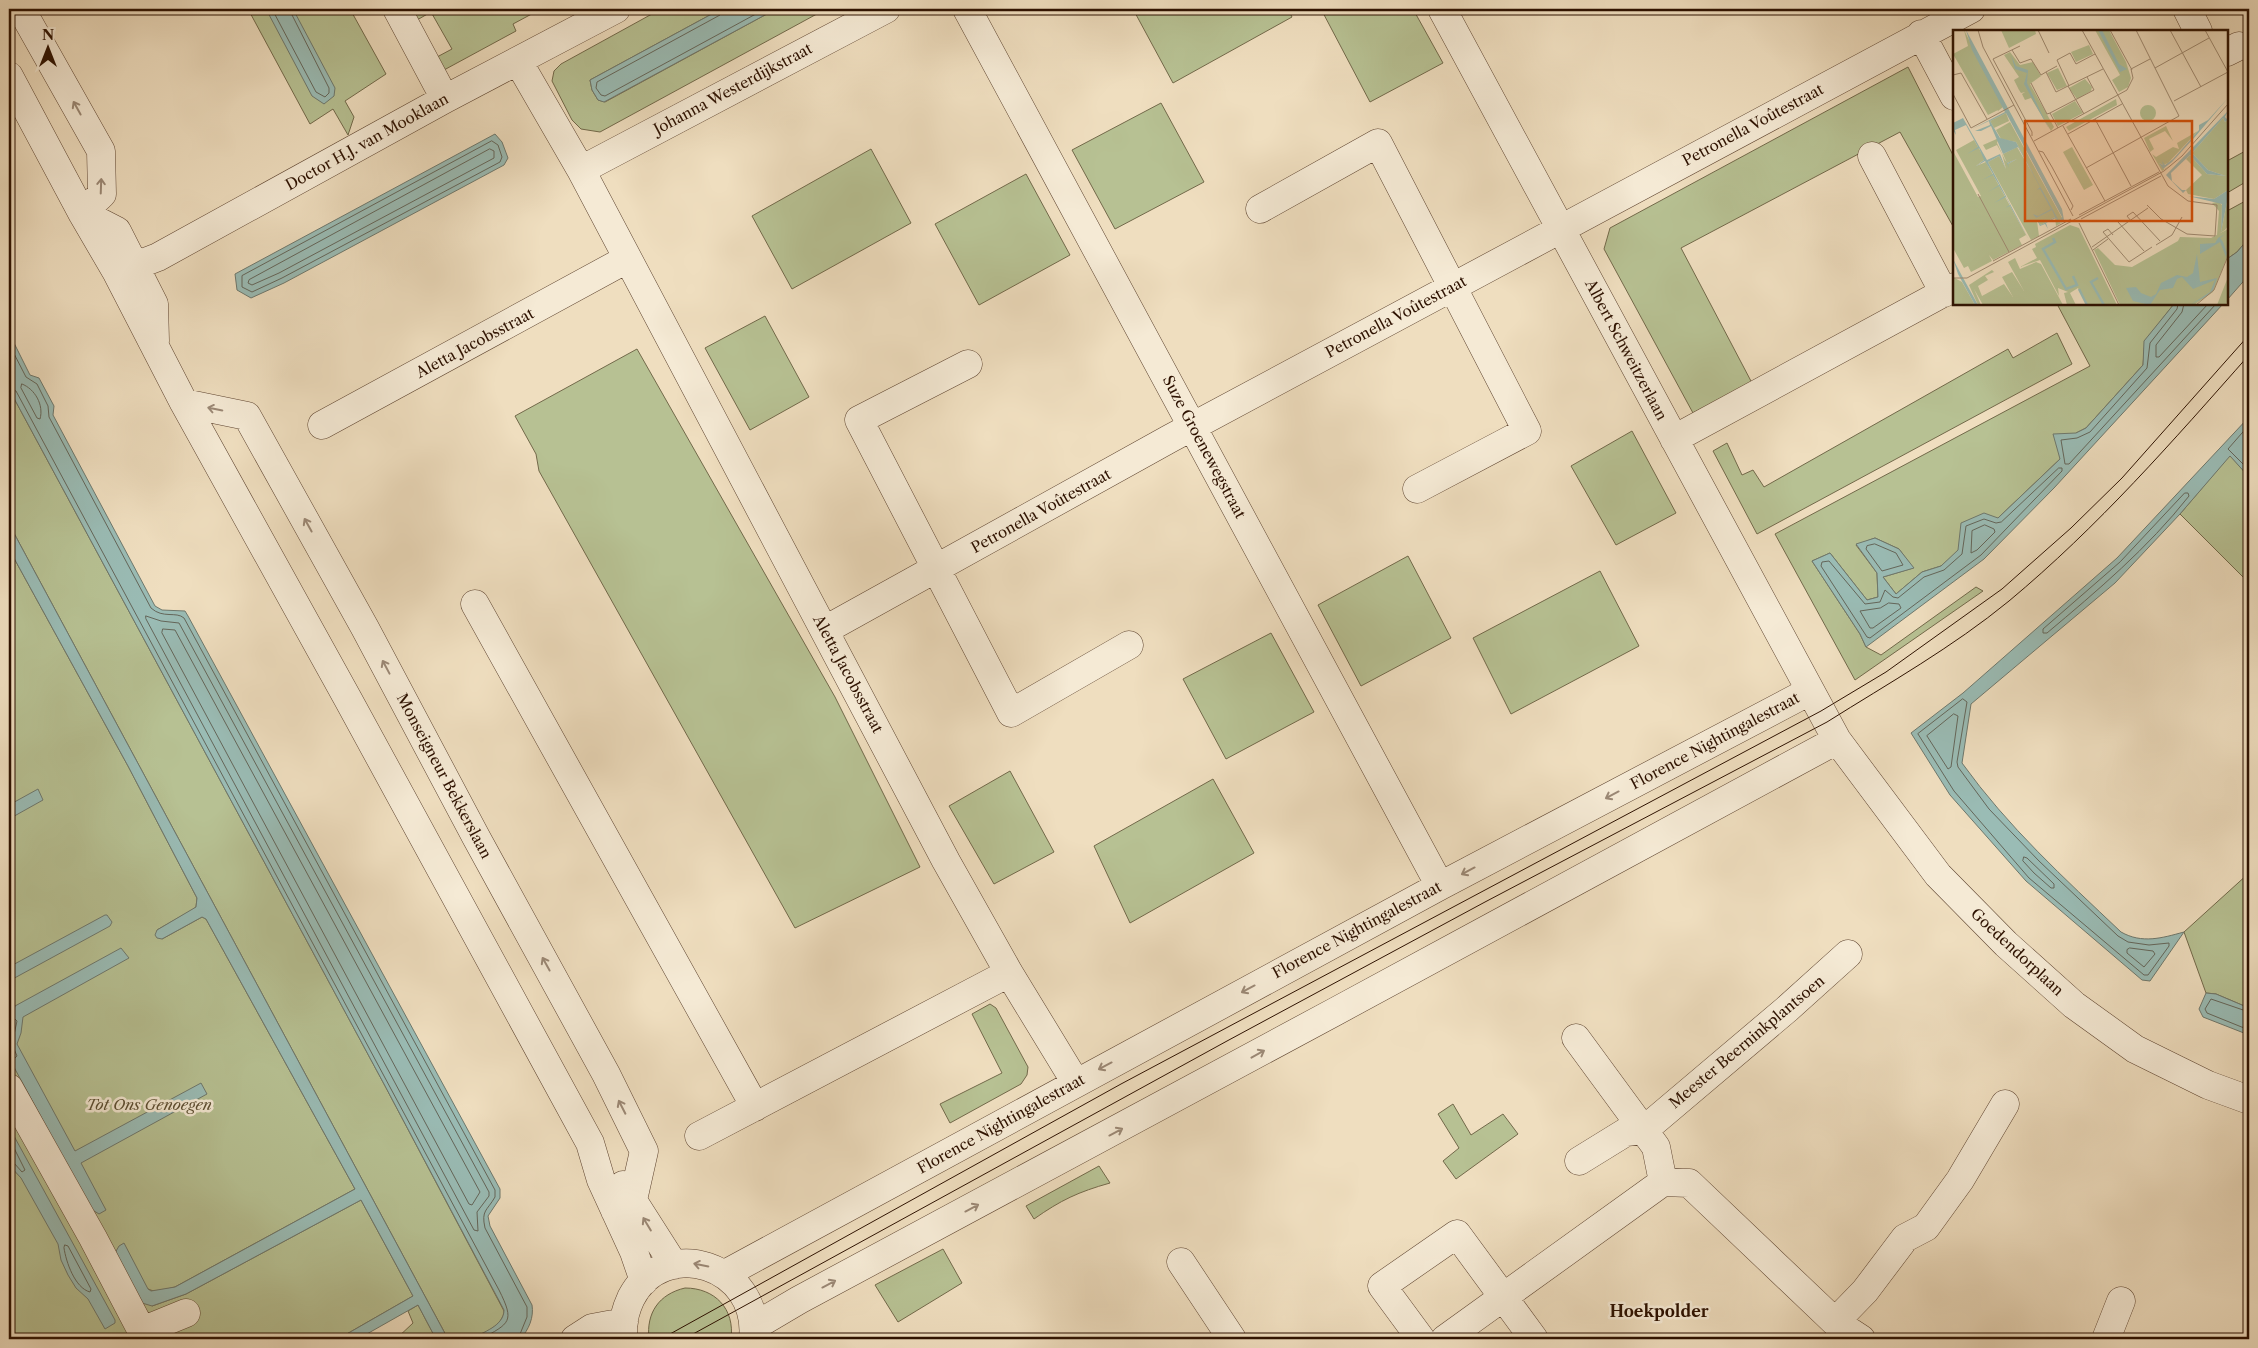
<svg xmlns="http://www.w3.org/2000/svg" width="2258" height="1348" font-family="'Libre Caslon Text',serif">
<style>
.green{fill:#b7c193;stroke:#72694a}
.water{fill:#9abcb5;stroke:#6e786d}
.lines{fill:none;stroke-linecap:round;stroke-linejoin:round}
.shore{stroke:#64665a;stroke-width:1}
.minor-casing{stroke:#5e4430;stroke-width:29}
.minor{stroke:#f5ead5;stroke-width:28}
.tram{stroke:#2d1100;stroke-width:1}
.oneway{stroke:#9b8875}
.labels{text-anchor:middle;stroke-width:5;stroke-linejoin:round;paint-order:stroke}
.street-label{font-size:15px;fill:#2d1100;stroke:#f5ead5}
.park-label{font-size:15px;font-style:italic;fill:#5d4f33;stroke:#f5ead5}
.neighbourhood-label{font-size:16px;font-weight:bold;fill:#2d1100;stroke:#f5ead5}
.inset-river{fill:none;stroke:#9abcb5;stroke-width:2.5}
.inset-road{fill:none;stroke:#a18c73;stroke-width:1}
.view{fill:#d5520b;fill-opacity:0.15;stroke:#d5520b;stroke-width:2.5}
.inset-edge{fill:none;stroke:#2d1100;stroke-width:2.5}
</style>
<rect width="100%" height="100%" fill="#efdebf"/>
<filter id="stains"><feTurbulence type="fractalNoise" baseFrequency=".004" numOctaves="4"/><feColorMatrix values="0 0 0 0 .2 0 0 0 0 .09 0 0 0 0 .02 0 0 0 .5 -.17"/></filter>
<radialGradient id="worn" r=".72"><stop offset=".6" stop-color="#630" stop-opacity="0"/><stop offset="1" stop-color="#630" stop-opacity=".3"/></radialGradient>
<path class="green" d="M248,9H350L386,74L345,101L354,117L348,135L333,109L310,124Z
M413,9H541L513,24L516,31L444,70L437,57L452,49L431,12L417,20L411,10Z
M661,9H721L590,80L592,90L598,100L605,102L776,9H826L600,132L581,129L572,120L552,81L554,71L561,64Z
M1133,9H1288L1292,17L1173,83Z
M1321,9H1413L1443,63L1370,102Z
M1908,67L1954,157V228L1900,132L1681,248L1752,383L1693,413L1604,249L1610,228Z
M1161,103L1204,182L1115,229L1072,150Z
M871,149L911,223L792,289L752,216Z
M2249,149V180L2227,193V161Z
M1026,174L1070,255L979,305L935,224Z
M2249,199V238L2237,252L2227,259V211Z
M2057,304H2174L2145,341L2143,365L2086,428L2076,433L2060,459L1998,518L1941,566L1922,572L1896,594L1883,577L1913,568L1899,549L1875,538L1856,545L1877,573L1878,597L1867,600L1830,553L1812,561L1860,634L1866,647L1881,655L1976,587L1983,591L1855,680L1775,534L2090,366Z
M765,316L809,397L750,430L705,348Z
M2057,333L2072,364L1757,534L1713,451L1727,443L1742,475L1753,470L1764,487L2008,349L2013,358Z
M637,349L835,697L920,867L795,928L539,471L536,454L515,416Z
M9,389L384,1084L504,1311C504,1324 484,1334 472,1339C466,1341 455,1339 448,1339L9,524Z
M1632,431L1676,513L1616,545L1571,466Z
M2230,455L2249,477V583L2180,514Z
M9,549L128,766L197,898L196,907L192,910L157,930L162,939L202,917L206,919L355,1189L175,1287L156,1292L148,1289L152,1306L186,1294L361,1200L413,1296L338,1339H9Z
M1408,556L1451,638L1361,686L1318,605Z
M1600,571L1639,646L1511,714L1473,638Z
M1271,633L1314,712L1226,759L1183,679Z
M1010,771L1054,852L994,884L949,806Z
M1213,779L1254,853L1130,923L1094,846Z
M2249,873V1008L2216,994L2206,993L2184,932Z
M990,1004L996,1008L1028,1067L1027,1075L1021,1084L950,1123L940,1104L1002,1073L972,1014Z
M1453,1104L1471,1135L1503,1114L1518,1134L1456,1179L1443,1161L1459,1148L1438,1114Z
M1099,1166L1110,1183C1078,1192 1061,1200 1034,1219L1026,1206Z
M943,1249L962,1283L898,1322L875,1285Z
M685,1288C715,1288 735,1309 731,1339H649C646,1313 659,1294 685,1288Z
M418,1305L436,1339H396L413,1323L408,1311Z"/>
<path class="water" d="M266,9H293L335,88L334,96L324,104L312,96Z
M721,9H776L604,102L598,100L592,90L590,80Z
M495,134L502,142L508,158L504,165L284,283L251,298L237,290L235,274Z
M2249,238V275L2227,300V259L2237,252Z
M2174,304H2223L2054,488L1984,559L1866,647L1860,634L1812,561L1830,553L1867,600L1878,597L1877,573L1856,544L1875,538L1899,549L1914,568L1883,577L1896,594L1922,572L1941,566L1958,550L1961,523L1984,513L1998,518L2060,459L2053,434L2076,433L2086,428L2143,365L2144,341Z
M9,333L30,375L39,378L54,406L53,415L155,606L162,610L185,611L188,616L500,1189V1198L488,1216L490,1226L532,1305C534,1317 529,1330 520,1339H471C483,1332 504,1326 504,1310L384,1084L9,389Z
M2249,417V477L2230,456L2180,514L2115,583L1971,704L1962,763C2008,827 2064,878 2121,932C2142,944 2162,938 2184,932L2150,981L2142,980L2026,881L1950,795L1911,733L1963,693L2117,558Z
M9,524L448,1339H436L418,1305L358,1339H338L413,1296L361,1200L186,1294L152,1306L142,1303L115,1253L119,1246L124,1243L148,1289L151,1291L175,1287L355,1189L206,919L202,917L162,939L157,938L155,935L157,930L196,907L197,898L128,766L9,549Z
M38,789L43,800L9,819V805Z
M105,915H107L112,922L110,926L9,981V967Z
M121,948L129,958L23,1017L21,1033L17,1044L75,1151L201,1083L207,1094L81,1163L106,1210L99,1214L91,1209L9,1058V1027L15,1006Z
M2206,993L2216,994L2249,1008V1035L2203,1017L2199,1009Z
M9,1127L115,1320V1323L105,1329L88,1299L76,1288L68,1275L61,1260L58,1244L49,1228L21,1178L9,1165Z"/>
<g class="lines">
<path class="shore" d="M272,9L316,92L325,97L329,93V88L289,9
M722,9L720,15L597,82L596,88L601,95L605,96L765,9
M492,141L498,145L502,157L500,162L282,278L252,292L242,287V276Z
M490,149L494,151V158L279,273L252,285L248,283L249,280Z
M2178,304L2177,309L2150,343L2147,368L2090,432L2077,438L2061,440L2065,464H2069L2216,304
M2184,304L2182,312L2156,345V357H2159L2208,304
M9,344L26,377L37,384L48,406L49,417L151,608C163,619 176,611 184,618L495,1190V1197C487,1211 481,1210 485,1228L527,1307V1317L518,1339
M22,384C35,389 44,405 40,419L37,418L21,388Z
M9,388L16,391L499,1290C515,1322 510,1323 481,1339
M2249,425L2228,449L2249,470
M2059,468H2062V471L1981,555L1870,638L1867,637L1821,566L1822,562L1829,561L1865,604L1880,602L1885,590L1893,597L1898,598L1924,577L1944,570L1962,554L1966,526L1984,519L1996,523L2001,522Z
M2185,493H2188L2189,496C2148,548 2097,591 2047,633H2043V629L2120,562Z
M1985,525L1994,529L1995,532L1977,550L1971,553L1972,531Z
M1875,544L1896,553L1903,565L1882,571L1866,549L1867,546Z
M1889,603L1899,604L1901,608L1873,628H1870L1860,611L1880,608Z
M146,616L161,621L179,623L489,1192V1196L477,1212L478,1231L474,1230L146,619Z
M163,629L175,630L480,1192L472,1205L469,1204L162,633Z
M1963,699L1967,702L1957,762L1958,767L1989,809L2039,861L2118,936L2128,942L2149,945L2169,943V946L2148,975H2144L2029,878L1954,791L1918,734Z
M1954,714L1958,716L1951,767L1948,769L1927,736Z
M2024,857L2027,858L2054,884V888H2051L2034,873L2023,861Z
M2130,948L2153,951L2155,954L2144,967L2127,953V950Z
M2249,1012L2211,999L2205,1009L2207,1013L2249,1030
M9,1020L15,1019L17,1021L12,1044L17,1056L15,1058L9,1057
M9,1138L25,1170L22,1172L14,1163L9,1162
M65,1245L68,1246L91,1289L90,1292C75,1288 66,1262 64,1248Z"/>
<g class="minor-casing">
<path id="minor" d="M21,9L101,151L102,194L82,213
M397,9L445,99
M967,9L1440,886
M1442,9L1837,740L1938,875L2006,944L2074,1005L2135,1049L2208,1085L2249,1100
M2187,9L2198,31
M1921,34L1954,96
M2227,52L2239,46
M518,61L581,170L946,861L1009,973L1076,1083
M9,76L82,213L117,273L184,403L349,701L590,1143L601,1180L634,1252L644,1281
M1872,156L1944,293
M581,170L886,9
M1260,209L1378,143L1527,431L1417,489
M82,213L117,231L154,304L155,341
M117,273L158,257L445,99L616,9
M968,364L859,420L1011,713L1129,645
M184,403L247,416L365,628L476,837L606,1074L644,1151L633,1200L615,1211
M322,425L627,259
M1674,439L1954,287
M475,604L755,1107
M825,630L1171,438L1971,9
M1576,1038L1656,1147L1663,1182
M9,1088L93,1238L146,1339
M699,1136L1009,973
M1579,1161L1626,1132L1644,1130L1787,1009L1848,954
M623,1185L674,1265
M1181,1262L1232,1339
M725,1274L1440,886L1810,691
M1835,1322L1865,1291L1905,1238L1926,1227L1960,1180L2005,1104
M755,1326L799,1300C1146,1116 1491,926 1837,740
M142,1331L186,1313
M575,1339L592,1328L624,1322
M624,1339C621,1325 625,1311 631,1298C664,1234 761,1265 753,1339
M1421,1339L1382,1286L1457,1234L1534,1339
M1445,1339L1663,1182L1689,1183L1835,1322L1861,1339
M2106,1339L2121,1301"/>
</g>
<use href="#minor" class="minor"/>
<path class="tram" d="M661,1339L1121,1084L1821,711L1886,672L2002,589L2071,528L2122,478L2249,335
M684,1339L1227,1041L1485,902L1827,722C1889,683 1953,647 2009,601C2098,527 2173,441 2249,355"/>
</g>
<defs><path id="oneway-shaft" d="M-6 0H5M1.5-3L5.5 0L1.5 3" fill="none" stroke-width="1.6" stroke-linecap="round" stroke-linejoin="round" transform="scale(1.25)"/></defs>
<g class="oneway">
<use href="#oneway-shaft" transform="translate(77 108) rotate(-119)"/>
<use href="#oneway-shaft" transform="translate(101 186) rotate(-88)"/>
<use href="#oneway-shaft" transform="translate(215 409) rotate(-169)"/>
<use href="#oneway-shaft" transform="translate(308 525) rotate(-119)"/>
<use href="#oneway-shaft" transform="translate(386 667) rotate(-118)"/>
<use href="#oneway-shaft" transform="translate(1612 795) rotate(152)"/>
<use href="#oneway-shaft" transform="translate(1468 871) rotate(152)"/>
<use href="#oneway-shaft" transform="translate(546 964) rotate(-119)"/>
<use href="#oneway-shaft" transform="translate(1248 989) rotate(152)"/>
<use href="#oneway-shaft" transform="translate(1258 1054) rotate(-29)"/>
<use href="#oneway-shaft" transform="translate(1105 1066) rotate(152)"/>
<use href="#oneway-shaft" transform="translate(622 1107) rotate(-117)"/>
<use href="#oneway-shaft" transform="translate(1116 1132) rotate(-28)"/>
<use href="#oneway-shaft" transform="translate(972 1208) rotate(-28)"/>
<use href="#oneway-shaft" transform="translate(647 1224) rotate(-121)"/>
<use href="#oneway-shaft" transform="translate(701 1265) rotate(-169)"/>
<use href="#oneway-shaft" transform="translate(829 1284) rotate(-28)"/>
</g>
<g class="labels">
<g class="street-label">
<text transform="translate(733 89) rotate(-28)" y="5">Johanna Westerdijkstraat</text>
<text transform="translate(1753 125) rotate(-28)" y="5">Petronella Voûtestraat</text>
<text transform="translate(367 142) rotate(-29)" y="5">Doctor H.J. van Mooklaan</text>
<text transform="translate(1396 317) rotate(-28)" y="5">Petronella Voûtestraat</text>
<text transform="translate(475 343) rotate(-28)" y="5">Aletta Jacobsstraat</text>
<text transform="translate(1626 350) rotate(62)" y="5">Albert Schweitzerlaan</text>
<text transform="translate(1204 447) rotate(62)" y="5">Suze Groenewegstraat</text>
<text transform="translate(1041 511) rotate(-29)" y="5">Petronella Voûtestraat</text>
<text transform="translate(848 674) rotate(62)" y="5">Aletta Jacobsstraat</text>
<text transform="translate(1715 741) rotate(-28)" y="5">Florence Nightingalestraat</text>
<text transform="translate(444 776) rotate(62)" y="5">Monseigneur Bekkerslaan</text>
<text transform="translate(1357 930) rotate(-28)" y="5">Florence Nightingalestraat</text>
<text transform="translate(2017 952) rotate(43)" y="5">Goedendorplaan</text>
<text transform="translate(1747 1042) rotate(-40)" y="5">Meester Beerninkplantsoen</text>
<text transform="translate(1001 1124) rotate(-29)" y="5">Florence Nightingalestraat</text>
</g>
<g class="park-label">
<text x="149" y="1110">Tot Ons Genoegen</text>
</g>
<g class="neighbourhood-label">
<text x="1659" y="1317">Hoekpolder</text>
</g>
</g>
<g transform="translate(1953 30)">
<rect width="275" height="275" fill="#efdebf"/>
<path d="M11,0L50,77L45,81L33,58L45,80L35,85L0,24L15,16ZM48,0H82L83,4L56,18ZM142,0H156L173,32L178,48L175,57L166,62L159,50L167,45ZM136,15L140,24L123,32L118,22ZM57,22L67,35L80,32L88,46L77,54L101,97L98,101L78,68L72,70L69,64L72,62L68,63L66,60L61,50L66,47L51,25ZM105,38L114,56L104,60L94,43ZM132,49L139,57L138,61L124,69L116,58ZM163,69L164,75L116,101L113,97ZM122,71L130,83L105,96L99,84ZM187 83a8 8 0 1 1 16 0a8 8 0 1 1-16 0ZM53,83L56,91L41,98L37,91ZM270,88L272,92L275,90V160L261,169L235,164L233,160L249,145L233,129L237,125L254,144L273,146L255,140L239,123ZM57,92L109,188L106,191L103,188L106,193L110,192L103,196L102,187L88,195L84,191L86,206L78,210L35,132L46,126L53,139L49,124L44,115L33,120L30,115L46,108L44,113L52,130L55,134L64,129L54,133L50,124L64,117L80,144L63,112L48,109L43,100ZM213,96L220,111L212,101L196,109L201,119L197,122L191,108ZM245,101L215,133L210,135L206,133L211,139L219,135L209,141L199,124L203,127L220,117L226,119L224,113ZM21,110L32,129L23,136L33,132L73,205L66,209L69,215L40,230L36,225L39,231L18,242L15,236L11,238L0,218V121L25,167L28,166L3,120ZM119,117L140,155L131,160L110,122ZM275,167V196L272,200L264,205L266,181L259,173L264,172L259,170L265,171L269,175L268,202ZM117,195L126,198L164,275H134L125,258L117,263L123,275H114L111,263L115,262L105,258L106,266L87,230L67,237L84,228L79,219L83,217L82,214ZM275,199V225L260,262L241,275H167L141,220L145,218L162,235L179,237L225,211L227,207L258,208ZM62,228L67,239L83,232L88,234L110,275H30L21,259L28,275H25L16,255L39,240L41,242L32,246L35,250L25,256L29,266L51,254L60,267L49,247L59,242L71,261L55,232ZM0,247L9,252L22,275H0ZM275,247V269L273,275H264Z" fill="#b7c193"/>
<path d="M13,0L109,179L111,190L106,193L103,188L93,193L95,199L92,194L87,196L84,190L88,195L102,187L99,180L83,188L80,184L85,186L98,179L87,159L84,160L87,157L65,117L50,124L54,133L64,129L55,134L56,138L38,96L28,101H22L37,95L36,91L19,99L52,82L19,20ZM53,83L109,187L106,191L63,112L47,108L37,91ZM145,0H149L166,34L174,39L167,42ZM58,25L63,36L75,40L74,53L96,99L71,54L74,43L62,39ZM275,68L241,108L219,132L210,139L206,133L210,135L209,131L212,135L220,129L246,100V95L255,90ZM275,81L272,87L275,90L272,92L270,88L239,123L255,140L273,146L254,144L237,125L218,143L219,151L229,160H233L230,163L213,145ZM10,88L34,130L47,124L53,139L46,126L35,132L76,210L57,176L52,178L57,175L53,167L41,173L52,166L46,156L35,162L46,155L40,145L29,150L40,144L32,131L22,137L31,130L26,118L14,124L25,117L13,95L2,100L3,105L0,100V93ZM275,160V167L268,202L269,174L235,166L261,169ZM272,204L267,208L270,212L274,223L273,227L267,212L247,224V214L262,213L265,208ZM244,224L247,252L264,248L260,261L254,266L237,275L257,262L262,250L240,259L229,247L224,249L220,258L207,260L197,275L180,271L173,258L183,257L188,263L198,267L203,264L208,253L224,245L234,247L240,243ZM0,229L8,244L25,275H22L5,244Z" fill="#9abcb5" fill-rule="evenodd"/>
<path class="inset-river" d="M100,208L102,212L90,219L113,259L124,255L120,246M145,248L138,252L151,275M126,259L134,275"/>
<path class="inset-road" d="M25,0L30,17L120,186M85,0L96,23M129,0L215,156L235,171L264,175L262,206L234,204L208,189L194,175M157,0L179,40M217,0L248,57M59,20L67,33L78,29L88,45L93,42M40,29L79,102V106M40,29L67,16M104,36L93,42L103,62L115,56L131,84M202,38L256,8M178,39L197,29M0,45L8,43L34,89M78,53L94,84L97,83M115,56L150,39M116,56L104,30L117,23L123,34L142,24M0,64L18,98L61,75M221,71L275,42L252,0M142,89L178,156M110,96L152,171M105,98L97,83L141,60L134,47M115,104L169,74M81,111L174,60L180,48L178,39M86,121L90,122L99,137L120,176L118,180M133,138L226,86L183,0M25,164L56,222M126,185L206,142M128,189L208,146M178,191L174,186L180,182L207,211M165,192L191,221M126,193L166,275M160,205L155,199L150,202L176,232L199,217M203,215L219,205L229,187M139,217L195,178M140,220L155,209M40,231L118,189M0,248H14L211,141L229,126L275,74M243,275L261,260L275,226"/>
<path class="view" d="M72,91H239V191H72Z"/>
<rect width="275" height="275" class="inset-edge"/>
</g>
<rect width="2258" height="1348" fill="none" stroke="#efdebf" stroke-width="30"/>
<rect x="10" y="10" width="2238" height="1328" fill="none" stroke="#2d1100" stroke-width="2.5"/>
<rect x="15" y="15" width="2228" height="1318" fill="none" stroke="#2d1100"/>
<g transform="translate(48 48)" stroke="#f5ead5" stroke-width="4" paint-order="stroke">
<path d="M0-4L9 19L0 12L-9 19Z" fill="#2d1100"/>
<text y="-8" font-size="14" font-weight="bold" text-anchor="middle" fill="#2d1100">N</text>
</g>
<rect width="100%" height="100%" filter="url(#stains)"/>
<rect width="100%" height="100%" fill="url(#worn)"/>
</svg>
